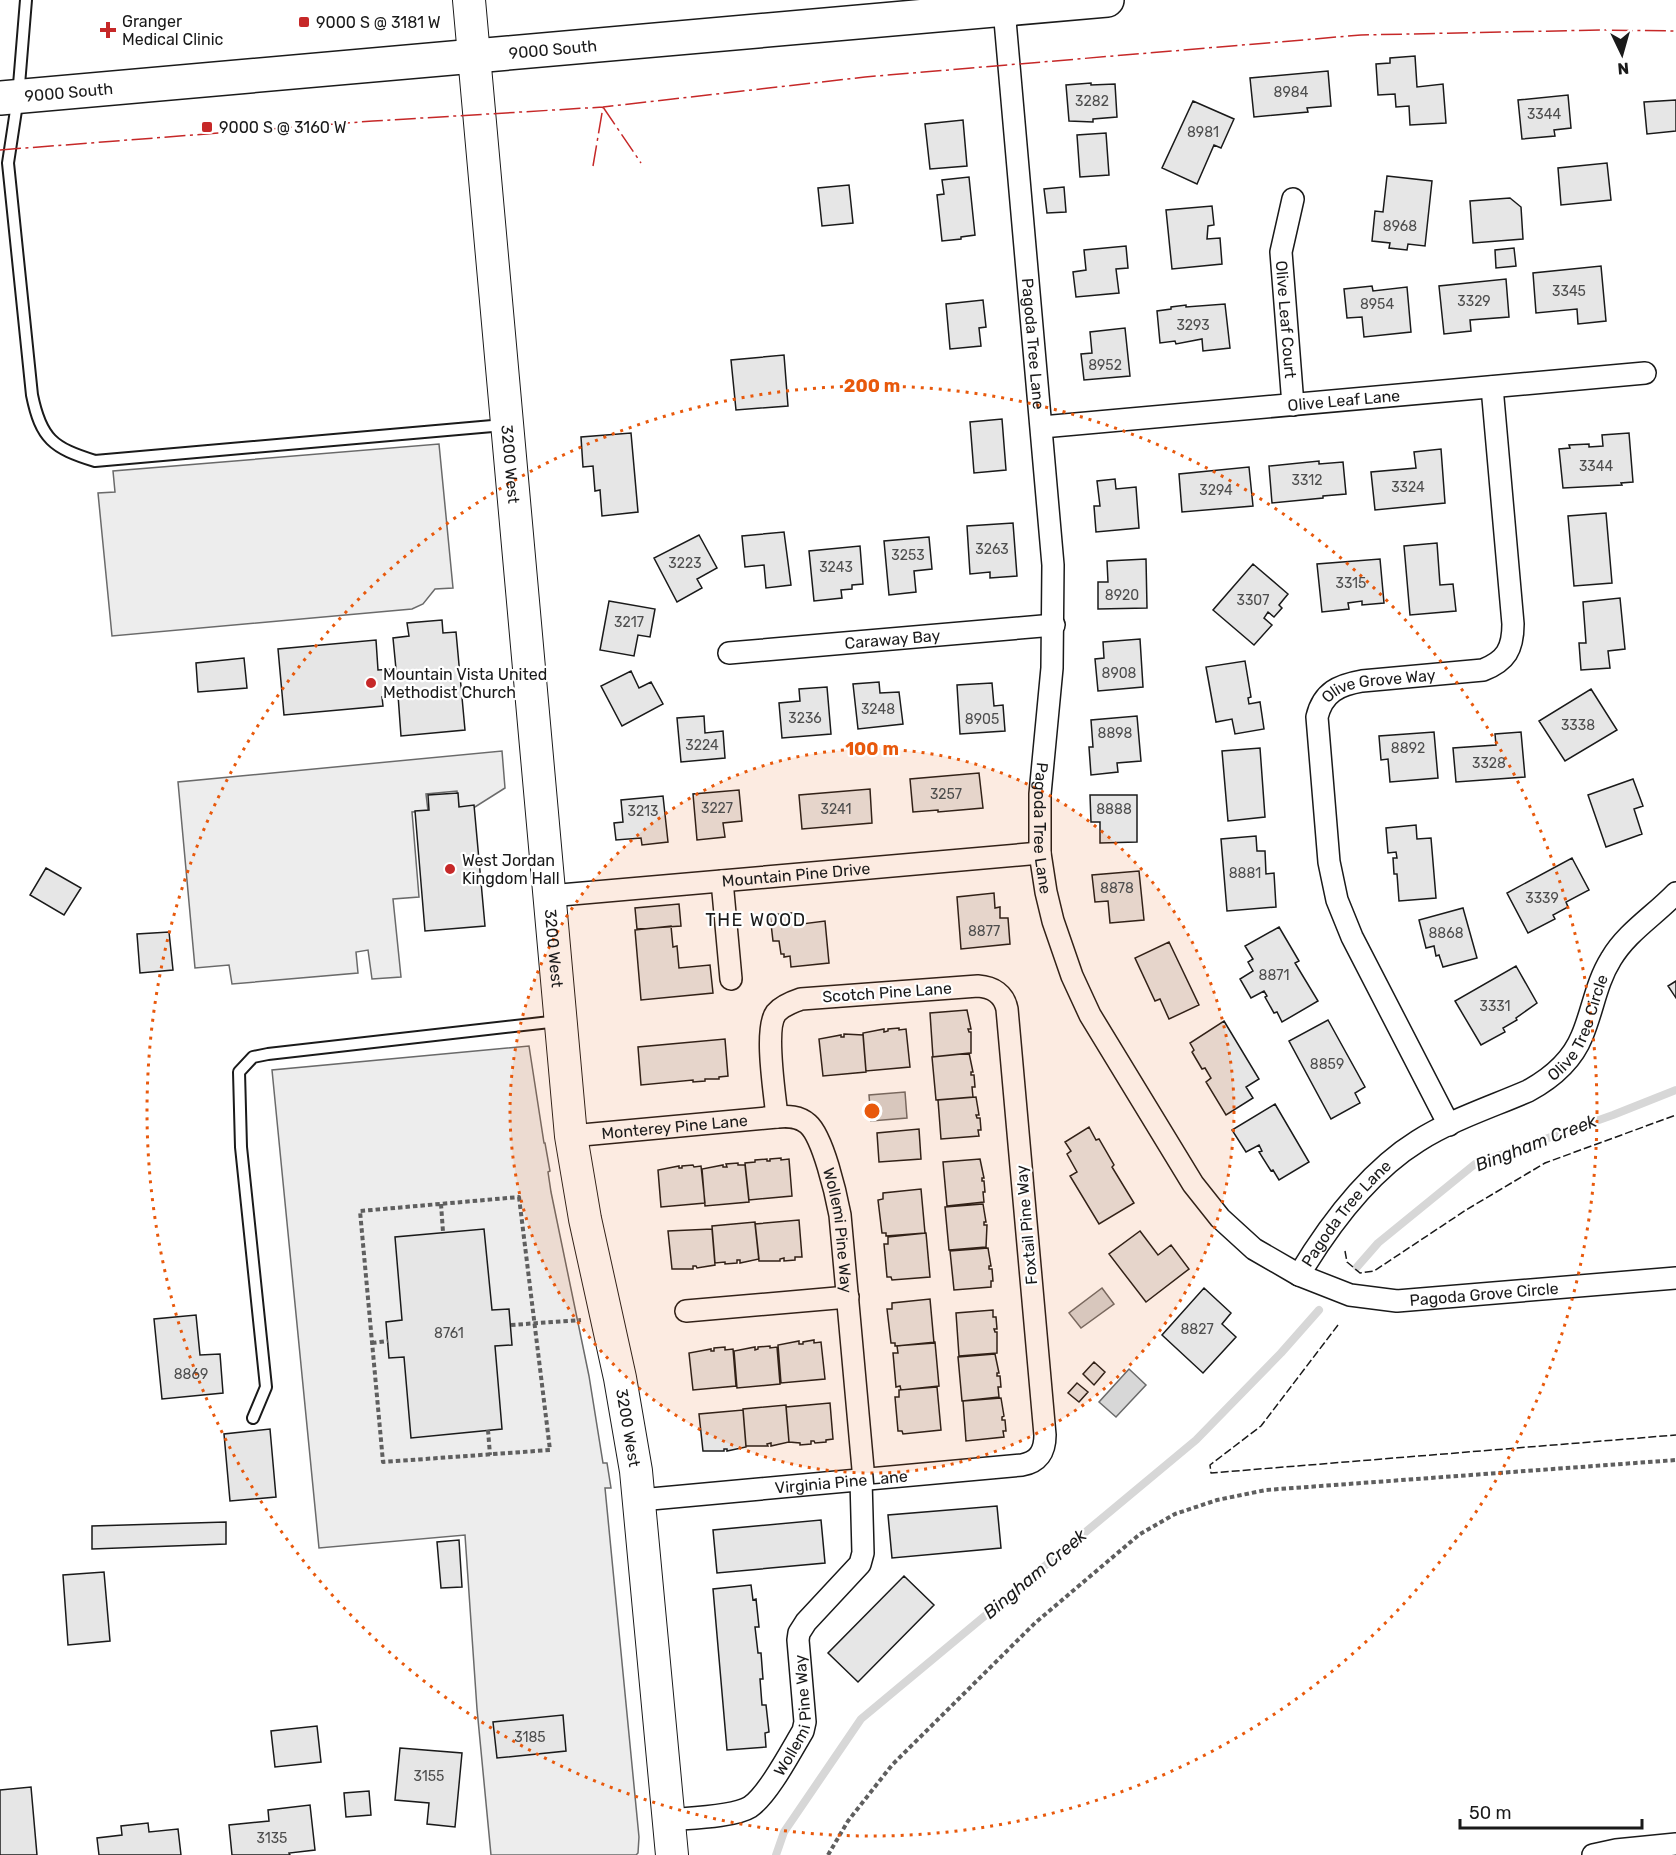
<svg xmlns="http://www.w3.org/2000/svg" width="1676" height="1855" viewBox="0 0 1676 1855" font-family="Rubik,sans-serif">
	<rect width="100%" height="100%" fill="#fff"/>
	<path fill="#ededed" stroke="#6a6a6a" stroke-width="1.5" d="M439 444 453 588 435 589 423 604 412 609 112 636 98 493 115 492 113 471Z
		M502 751 505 788 475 807 459 808 457 791 426 794 428 811 412 812 419 897 393 899 401 977 372 979 368 950 356 952 358 973 232 984 229 965 195 968 178 782Z
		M529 1046 544 1143H545L550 1171 548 1172 551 1192 589 1376 603 1463H607L611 1488H605L639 1837 638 1853 636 1855H491L477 1709 465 1535 319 1548 272 1070Z"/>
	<path fill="#d7d7d7" stroke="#6a6a6a" stroke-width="1.5" d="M905 1092 907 1118 871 1121 869 1095Z
		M1102 1288 1114 1304 1081 1328 1069 1313Z
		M1129 1369 1146 1385 1116 1417 1099 1402Z"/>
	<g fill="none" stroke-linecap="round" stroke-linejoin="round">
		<path stroke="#d7d7d7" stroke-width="8" d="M1357 1267 1378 1243 1475 1164 1613 1115 1676 1090
			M776 1855 784 1832 861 1719 1196 1440 1281 1353 1319 1310"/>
	</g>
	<path fill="#e6e6e6" stroke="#1a1a1a" stroke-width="1.5" d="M1415 56 1417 87 1443 84 1446 123 1410 125 1409 106 1396 107 1395 94 1378 95 1376 64 1390 63V58Z
		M1328 71 1331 106 1307 108 1308 112 1254 117 1250 78Z
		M1091 83V85L1115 84 1117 117 1093 119V122L1069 121 1066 85Z
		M1568 95 1571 128 1554 130 1555 136 1522 139 1518 100Z
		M1676 100V131L1647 134 1644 102Z
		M1193 101 1234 119 1221 148 1214 145 1197 184 1162 168Z
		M963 120 967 166 930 169 925 124Z
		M1106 133 1109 175 1080 177 1077 135Z
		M1607 163 1611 200 1561 205 1558 168Z
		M1387 176 1432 181 1425 246 1408 244 1407 250 1389 248 1390 243 1372 241 1375 211 1383 212Z
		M969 177 975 235 961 237V239L942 241 937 195 944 194 942 180Z
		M849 185 853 223 822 226 818 188Z
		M1064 187 1066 212 1047 213 1044 189Z
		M1510 198 1521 207 1523 239 1473 243 1470 201Z
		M1212 206 1214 225 1208 226 1207 239 1220 238 1222 264 1172 269 1166 210Z
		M1126 246 1128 268 1116 269 1119 293 1076 297 1073 272 1086 270 1084 250Z
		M1514 248 1516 266 1496 268 1495 250Z
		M1601 266 1606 321 1578 324 1577 309 1536 313 1533 273Z
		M1506 279 1509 317 1470 320 1471 331 1444 334 1439 286Z
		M1372 286 1373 291 1407 287 1411 332 1364 337 1362 317 1347 318 1344 289Z
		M983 300 986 327 979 328 981 346 950 349 946 304Z
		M1225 304 1230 348 1203 351 1202 339 1176 344 1175 341 1160 343 1157 311 1171 309V307L1186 305V307Z
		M1125 328 1130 376 1084 380 1081 354 1092 353 1090 332Z
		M784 355 788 406 736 410 731 360Z
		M1002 419 1006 470 974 473 970 422Z
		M631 433 638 512 602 516 600 490 595 491 593 466 583 467 581 437Z
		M1629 433 1633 482 1621 483 1622 485 1563 488 1559 449 1570 448 1569 445 1589 444V447L1603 446 1602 435Z
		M1441 449 1445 503 1375 510 1371 472 1416 468 1414 452Z
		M1319 461V464L1343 462 1346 494 1323 496V498L1272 503 1269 466Z
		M1249 467 1253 506 1182 512 1179 474Z
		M1115 479 1116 489 1136 487 1139 528 1096 532 1094 506H1100L1097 481Z
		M1606 513 1612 583 1574 586 1568 516Z
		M1013 523 1017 576 990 578V572L970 574 967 526Z
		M784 532 791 585 766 588 764 565 745 567 742 536Z
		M699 535 717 568 697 579 702 588 677 602 654 558Z
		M929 537 932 569 914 571 916 592 889 595 884 541Z
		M1437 543 1440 585 1453 584 1456 611 1410 615 1404 546Z
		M860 546 863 584 852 585V589L841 590 842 598 814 601 809 551Z
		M1146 559 1147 608 1098 609V582H1108L1107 561Z
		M1380 559 1384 603 1362 605V601L1348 603 1349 609 1322 612 1317 564Z
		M1253 564 1288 594 1279 605 1282 608 1274 617 1268 612 1264 618 1272 625 1254 645 1213 610Z
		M1620 598 1625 649 1608 651 1610 668 1581 670 1579 643H1586L1583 602Z
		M609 601 655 609 650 637 638 635 634 656 600 650Z
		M442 620 443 633 456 632 465 730 401 736 398 695 382 697 383 706 284 715 278 649 376 640 378 670 396 669 393 638 409 636 407 623Z
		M1140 639 1143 687 1098 691 1095 659 1104 658 1103 642Z
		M244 658 247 688 198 692 196 663Z
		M1245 661 1251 697 1248 698 1249 704 1260 702 1264 729 1235 734 1232 719 1216 722 1206 667Z
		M631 671 639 688 651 682 663 704 622 726 601 686Z
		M879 682 880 693 899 692 903 724 858 729 853 684Z
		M992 683 994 706 1003 705 1005 731 960 734 957 685Z
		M827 687 831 734 782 738 779 703 800 701 799 689Z
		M1591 689 1617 730 1565 761 1539 721Z
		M704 716 705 733 723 731 725 758 681 762 677 718Z
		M1137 716 1141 761 1117 763 1118 772 1091 775 1089 747H1093L1091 720Z
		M1434 732 1438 778 1390 782 1388 759 1381 760 1379 736Z
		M1521 732 1525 777 1456 782 1453 748 1496 745 1495 734Z
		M1260 748 1265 817 1228 821 1222 751Z
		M979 773 983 808 938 812V810L913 812 910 779Z
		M1633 779 1643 806 1634 809 1642 834 1606 847 1588 795Z
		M870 789 872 823 802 829 799 795Z
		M739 790 742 821 723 823 725 837 697 840 693 794Z
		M458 793 459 807 474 805 485 926 425 931 415 811 429 810 428 795Z
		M1090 795H1137V842L1100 843V822H1091Z
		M663 796 668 842 642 845 641 838 616 840 614 823 623 822 621 800Z
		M1416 825 1417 839 1431 838 1436 898 1399 901 1397 874H1394L1393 858H1397L1396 852 1388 853 1386 828Z
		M1256 836 1257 851H1265L1266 874 1274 873 1276 907 1227 911 1221 839Z
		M1572 858 1589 890 1566 902 1568 907 1553 915 1555 919 1528 933 1507 893Z
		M46 868 81 888 64 915 30 895Z
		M1139 871 1144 920 1110 923 1108 901 1095 902 1092 875Z
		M994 893 995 908 1000 907V918H1008L1010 944 961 949 957 897Z
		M679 904 681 926 637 929 635 908Z
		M1463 908 1477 958 1443 967 1439 955 1436 956 1434 946 1426 948 1419 920Z
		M801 912 802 924 825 921 829 963 791 967 790 956 784 957V954H781L779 941H773L770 915Z
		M671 926 673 947 677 946 679 968 710 965 713 993 641 1000 635 930Z
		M1279 927 1299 961 1295 963 1318 1001 1282 1022 1277 1012 1274 1013 1265 997 1267 996 1264 991 1251 998 1240 979 1253 971 1248 962 1253 959 1245 946Z
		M169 932 173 970 140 973 137 934Z
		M1169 942 1199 1005 1169 1019 1160 999 1155 1001 1135 958Z
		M1516 966 1537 1003 1516 1018 1517 1020 1503 1028 1505 1032 1481 1045 1455 1001Z
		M1676 981V998L1668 986Z
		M967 1010 971 1029H968L969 1032H971V1053L933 1057 930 1013Z
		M1328 1020 1365 1087 1355 1093 1360 1103 1331 1119 1289 1041Z
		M1224 1021 1259 1079 1246 1087 1253 1098 1226 1115 1206 1082 1211 1078 1205 1068 1202 1069 1192 1052 1194 1050 1190 1043Z
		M899 1028V1030L906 1029 910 1067 866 1071 863 1033 884 1029V1032L888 1031V1029Z
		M844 1034 863 1035 866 1072 823 1076 819 1039 841 1035V1037H844Z
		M725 1039 728 1076 719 1077V1079H705V1081L693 1082V1080L641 1085 638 1047Z
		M969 1053 973 1072H971V1075H974L975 1087H972L973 1097 936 1100 932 1057Z
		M976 1097 979 1115H976L977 1118H980L981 1130H978L979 1136 941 1139 938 1100Z
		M1275 1104 1309 1162 1279 1180 1273 1170 1271 1171 1259 1152 1262 1151 1259 1145 1246 1152 1232 1130Z
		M1089 1127 1096 1140 1099 1139 1114 1165 1112 1167 1134 1203 1099 1224 1070 1176 1077 1172 1067 1154 1071 1151 1065 1142Z
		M919 1129 921 1159 879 1162 877 1133Z
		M781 1158V1160L789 1159 792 1196 749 1200 745 1163 755 1162V1160L767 1159V1161H770V1159Z
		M980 1159 984 1178H982V1181H984L985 1192H983L984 1202 947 1206 943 1162Z
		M738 1163V1165H745L749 1202 705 1206 702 1169 723 1165V1167H727L726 1164Z
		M693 1165 694 1167 701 1166 705 1203 661 1207 658 1170 679 1166V1168H682V1166Z
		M921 1189 925 1233 886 1236V1233H882L878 1200 883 1199V1193Z
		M983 1204 986 1222H984V1225H987L986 1247 949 1250 945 1207Z
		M799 1220 802 1257H795V1260L784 1261V1258L780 1259V1261H759L755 1224Z
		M755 1222 759 1259 740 1263V1260H737V1263L725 1264V1262L715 1263 712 1226Z
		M484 1229 492 1310 509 1309 512 1345 495 1346 502 1429 411 1438 404 1357 389 1358 386 1322 402 1320 395 1237Z
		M712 1229 715 1265 697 1268 696 1266H693V1269H672L668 1231Z
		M1140 1231 1158 1255 1171 1245 1189 1269 1146 1302 1109 1254Z
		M926 1233 930 1277 892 1280 891 1277H887L884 1244H888V1237Z
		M988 1248 991 1266H989V1269H992L993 1281H991V1287L954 1290 950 1251Z
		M1204 1288 1231 1313 1222 1324 1236 1337 1203 1373 1162 1335Z
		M930 1299 934 1343 895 1346V1343H891L887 1309H892V1303Z
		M993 1310V1317H996L997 1329H994L995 1332H997V1353L959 1356 956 1313Z
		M196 1315 200 1355 220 1354 223 1393 162 1399 154 1319Z
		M814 1340V1343L821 1342 825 1379 781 1383 778 1345 799 1341V1344H803V1342Z
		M935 1342 939 1386 901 1390 900 1386 896 1387 893 1353H898L897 1346Z
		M770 1346V1348L777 1347 780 1384 737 1388 734 1351 755 1347V1350L758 1349V1347Z
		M725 1347V1350L733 1349 736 1386 693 1390 689 1353 711 1349V1351H714V1348Z
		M995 1354 999 1373H997V1376H1000L1001 1387H998L999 1397 962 1401 958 1357Z
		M1094 1362 1105 1372 1094 1385 1083 1374Z
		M1077 1383 1088 1392 1079 1402 1068 1393Z
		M937 1387 941 1430 903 1434 902 1431H898L895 1397H899V1390Z
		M1001 1398 1004 1416 1002 1417V1420H1005L1006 1431H1003L1004 1437 966 1441 963 1401Z
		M830 1403 833 1439 826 1440V1442L815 1443 814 1441H811V1444L800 1445V1443L789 1442 786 1407Z
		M786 1405 789 1442 771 1446V1443L767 1444 768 1446H746L743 1409Z
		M743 1410 746 1447 727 1451V1449H724V1451H703L699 1414Z
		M270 1429 276 1497 230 1501 224 1434Z
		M997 1506 1001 1548 892 1558 888 1515Z
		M821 1520 825 1563 717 1573 713 1530Z
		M226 1522V1544L92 1549V1526Z
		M459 1540 462 1587 441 1588 437 1542Z
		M104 1572 110 1641 68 1645 63 1575Z
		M904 1576 934 1605 858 1682 828 1653Z
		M751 1585 753 1600 756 1599 759 1627H755L758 1653H761L763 1679H760L762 1705H766L769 1732 765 1733 766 1747 727 1750 713 1589Z
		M563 1715 566 1751 497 1758 493 1722Z
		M317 1726 321 1762 275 1767 271 1731Z
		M400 1748 462 1753 455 1827 427 1824 429 1803 395 1800Z
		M31 1787 37 1855H0V1790Z
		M369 1791 371 1815 346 1817 344 1793Z
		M310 1805 315 1850 289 1853 290 1855H232L229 1825 269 1821 268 1810Z
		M148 1823 149 1832 178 1829 181 1855H99L97 1838 122 1835 121 1826Z"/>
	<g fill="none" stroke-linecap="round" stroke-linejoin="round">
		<defs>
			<path id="lane" d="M26 0 18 97 8 163 32 395C41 439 53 448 95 461L504 425
				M253 1418 266 1387 241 1147 239 1072 253 1057 268 1054 559 1021"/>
			<g id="street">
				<path id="s1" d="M1004 9 1053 565 1052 668 1040 794V853L1046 892 1053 921 1072 976 1090 1015 1193 1184 1220 1218 1254 1249 1299 1275 1350 1295 1397 1301 1676 1278"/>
				<path id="s2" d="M1293 199 1281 252 1293 405"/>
				<path id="s3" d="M1042 427 1645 373"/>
				<path id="s4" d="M729 653 1054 625"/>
				<path d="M722 881 731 979"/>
				<path id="s5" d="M549 896 1040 853"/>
				<path id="s6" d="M1449 1125 1352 937 1337 900 1329 862 1317 717C1323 692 1339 685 1362 681L1483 670C1506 661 1513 649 1513 624L1492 387"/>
				<path id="s7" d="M571 1136 777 1117C788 1116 799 1116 808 1124 823 1137 836 1194 840 1215L864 1480"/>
				<path id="s8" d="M1299 1275C1329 1225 1368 1172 1418 1141 1451 1120 1491 1107 1528 1091 1550 1079 1572 1061 1582 1036 1593 1010 1596 983 1611 959 1627 932 1654 916 1676 893"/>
				<path d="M686 1311 848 1297"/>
				<path id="s9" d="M640 1500 1022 1465C1038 1462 1045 1452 1045 1435L1007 1009C1004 994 993 987 978 986L801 999C792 1002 782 1006 776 1013 764 1029 775 1095 777 1117"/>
				<path id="s10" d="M669 1820C689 1818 734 1817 750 1807 768 1795 791 1751 803 1731L805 1722 798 1640 799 1633 806 1622 860 1564 863 1553 861 1480"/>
				<path d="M1593 1855 1616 1850 1676 1844"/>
			</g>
			<g id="secondary">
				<path id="s11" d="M469 0 571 1136 585 1219 620 1378 636 1471 672 1855"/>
			</g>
			<g id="primary">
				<path id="s12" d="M0 98 1107 0"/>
			</g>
		</defs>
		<use href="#lane" stroke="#1a1a1a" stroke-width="14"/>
		<use href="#street" stroke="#1a1a1a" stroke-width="24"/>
		<use href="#secondary" stroke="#1a1a1a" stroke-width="34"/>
		<use href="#primary" stroke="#1a1a1a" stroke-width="36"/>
		<path stroke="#5f5f5f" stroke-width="4" stroke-dasharray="4.5 3" stroke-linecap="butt" d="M519 1197 550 1450 383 1462 360 1211Z
			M441 1204 443 1232
			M511 1325 581 1320
			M372 1343 388 1341
			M488 1430 490 1455
			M828 1855 848 1821 892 1765 1035 1623 1140 1534 1175 1514 1217 1500 1266 1490 1676 1460"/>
		<use href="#lane" stroke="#fff" stroke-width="10"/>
		<use href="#street" stroke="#fff" stroke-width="21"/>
		<use href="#secondary" stroke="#fff" stroke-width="32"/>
		<use href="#primary" stroke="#fff" stroke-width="33"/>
		<path stroke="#1a1a1a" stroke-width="1.5" stroke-dasharray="8 3" stroke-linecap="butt" d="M1345 1251 1347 1262 1360 1273 1374 1271 1466 1210 1545 1163 1676 1115
			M1338 1325 1261 1426 1210 1465 1211 1473 1676 1435"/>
		<path stroke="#c62828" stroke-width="1.5" stroke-dasharray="21 4.5 3 4.5" stroke-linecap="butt" d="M603 107 641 163
			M0 150 373 121 603 107 865 77 1361 35 1601 30 1676 31
			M593 166 603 107"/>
	</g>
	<circle cx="872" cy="1111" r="362" fill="#e8590c" fill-opacity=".12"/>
	<g fill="none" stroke="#e8590c" stroke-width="3" stroke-dasharray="3 6">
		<circle cx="872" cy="1111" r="362"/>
		<circle cx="872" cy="1111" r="725"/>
	</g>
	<g fill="#c62828" stroke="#fff" stroke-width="2">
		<rect x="298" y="16" width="12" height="12" rx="3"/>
		<path d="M105 21h6v6h6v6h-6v6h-6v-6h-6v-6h6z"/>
		<rect x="201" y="121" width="12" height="12" rx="3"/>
		<circle cx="371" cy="683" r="6"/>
		<circle cx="450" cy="869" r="6"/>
	</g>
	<g text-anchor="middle" stroke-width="4.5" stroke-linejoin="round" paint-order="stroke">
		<g font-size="14" fill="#4d4d4d">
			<text x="1291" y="97">8984</text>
			<text x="1092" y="106">3282</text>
			<text x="1544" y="119">3344</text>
			<text x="1203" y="137">8981</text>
			<text x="1400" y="231">8968</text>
			<text x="1569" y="296">3345</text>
			<text x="1474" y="306">3329</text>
			<text x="1377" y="309">8954</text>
			<text x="1193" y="330">3293</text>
			<text x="1105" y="370">8952</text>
			<text x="1596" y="471">3344</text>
			<text x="1307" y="485">3312</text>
			<text x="1408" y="492">3324</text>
			<text x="1216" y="495">3294</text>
			<text x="992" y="554">3263</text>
			<text x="908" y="560">3253</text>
			<text x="685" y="568">3223</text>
			<text x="836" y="572">3243</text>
			<text x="1351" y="588">3315</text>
			<text x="1122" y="600">8920</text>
			<text x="1253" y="605">3307</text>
			<text x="629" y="627">3217</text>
			<text x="1119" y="678">8908</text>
			<text x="878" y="714">3248</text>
			<text x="805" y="723">3236</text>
			<text x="982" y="724">8905</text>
			<text x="1578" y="730">3338</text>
			<text x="1115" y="738">8898</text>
			<text x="702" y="750">3224</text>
			<text x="1408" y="753">8892</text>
			<text x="1489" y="768">3328</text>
			<text x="946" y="799">3257</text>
			<text x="717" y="813">3227</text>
			<text x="836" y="814">3241</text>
			<text x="1114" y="814">8888</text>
			<text x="643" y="816">3213</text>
			<text x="1245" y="878">8881</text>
			<text x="1117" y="893">8878</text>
			<text x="1542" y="903">3339</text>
			<text x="984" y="936">8877</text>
			<text x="1446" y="938">8868</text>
			<text x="1274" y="980">8871</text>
			<text x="1495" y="1011">3331</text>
			<text x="1327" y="1069">8859</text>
			<text x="1197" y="1334">8827</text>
			<text x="449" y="1338">8761</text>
			<text x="191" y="1379">8869</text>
			<text x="530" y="1742">3185</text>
			<text x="429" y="1781">3155</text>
			<text x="272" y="1843">3135</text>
		</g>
		<g font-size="16" fill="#1a1a1a" stroke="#fff" text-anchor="start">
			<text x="122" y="27">Granger<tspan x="122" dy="18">Medical Clinic</tspan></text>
			<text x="316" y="28">9000 S @ 3181 W</text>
			<text x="219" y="133">9000 S @ 3160 W</text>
			<text x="383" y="680">Mountain Vista United<tspan x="383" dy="18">Methodist Church</tspan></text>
			<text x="462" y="866">West Jordan<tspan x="462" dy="18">Kingdom Hall</tspan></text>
		</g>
		<g font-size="16" fill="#1a1a1a" stroke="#fff">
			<text dy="6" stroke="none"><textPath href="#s12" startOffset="555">9000 South</textPath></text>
			<text dy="6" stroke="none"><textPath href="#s12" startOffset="69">9000 South</textPath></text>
			<text dy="6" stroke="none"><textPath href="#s2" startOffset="122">Olive Leaf Court</textPath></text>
			<text dy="6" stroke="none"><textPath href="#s1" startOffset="336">Pagoda Tree Lane</textPath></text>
			<text dy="6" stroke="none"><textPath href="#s3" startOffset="303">Olive Leaf Lane</textPath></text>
			<text dy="6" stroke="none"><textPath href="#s11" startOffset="466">3200 West</textPath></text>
			<text dy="6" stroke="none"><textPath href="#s4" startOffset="164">Caraway Bay</textPath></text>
			<text dy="6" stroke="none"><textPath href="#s6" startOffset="513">Olive Grove Way</textPath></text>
			<text dy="6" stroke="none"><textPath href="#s1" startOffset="822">Pagoda Tree Lane</textPath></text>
			<text dy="6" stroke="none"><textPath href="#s5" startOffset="248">Mountain Pine Drive</textPath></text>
			<text dy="6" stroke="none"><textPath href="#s11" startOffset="952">3200 West</textPath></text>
			<text transform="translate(887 992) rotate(-4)" y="6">Scotch Pine Lane</text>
			<text dy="6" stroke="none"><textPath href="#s8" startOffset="386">Olive Tree Circle</textPath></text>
			<text dy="6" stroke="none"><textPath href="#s7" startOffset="104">Monterey Pine Lane</textPath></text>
			<text dy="6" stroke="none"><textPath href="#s8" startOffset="78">Pagoda Tree Lane</textPath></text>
			<text transform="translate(1026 1225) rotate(-95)" y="6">Foxtail Pine Way</text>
			<text dy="6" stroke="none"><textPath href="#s7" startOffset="352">Wollemi Pine Way</textPath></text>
			<text dy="6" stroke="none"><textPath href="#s1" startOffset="1546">Pagoda Grove Circle</textPath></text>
			<text dy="6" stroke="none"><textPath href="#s11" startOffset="1438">3200 West</textPath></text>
			<text dy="6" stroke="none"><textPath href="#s9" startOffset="202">Virginia Pine Lane</textPath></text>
			<text dy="6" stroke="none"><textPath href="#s10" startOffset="189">Wollemi Pine Way</textPath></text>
		</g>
		<g font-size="18" letter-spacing="1.5" fill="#1a1a1a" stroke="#fff">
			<text x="756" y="926">THE WOOD</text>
		</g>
		<g font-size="18" font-style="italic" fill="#1a1a1a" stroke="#fff">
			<text transform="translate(1536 1143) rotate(-21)" y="6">Bingham Creek</text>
			<text transform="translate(1035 1574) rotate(-40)" y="6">Bingham Creek</text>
		</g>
	</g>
	<circle cx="872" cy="1111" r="9" fill="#e8590c" stroke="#fff" stroke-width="3"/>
	<g font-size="18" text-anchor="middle" font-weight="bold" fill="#e8590c" stroke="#fff" stroke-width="4.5" stroke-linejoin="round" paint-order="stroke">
		<text x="872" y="392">200 m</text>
		<text x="872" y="755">100 m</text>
	</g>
	<g transform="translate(1622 54) rotate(175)" stroke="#ffffff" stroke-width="4.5" paint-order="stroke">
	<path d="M0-4.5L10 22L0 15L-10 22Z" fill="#1a1a1a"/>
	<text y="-9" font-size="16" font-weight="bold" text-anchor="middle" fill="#1a1a1a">N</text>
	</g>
	<path d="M1460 1819v9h182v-9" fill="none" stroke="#1a1a1a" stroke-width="3"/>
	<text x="1469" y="1819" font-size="18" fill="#1a1a1a" stroke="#ffffff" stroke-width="4.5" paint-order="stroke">50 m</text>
</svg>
